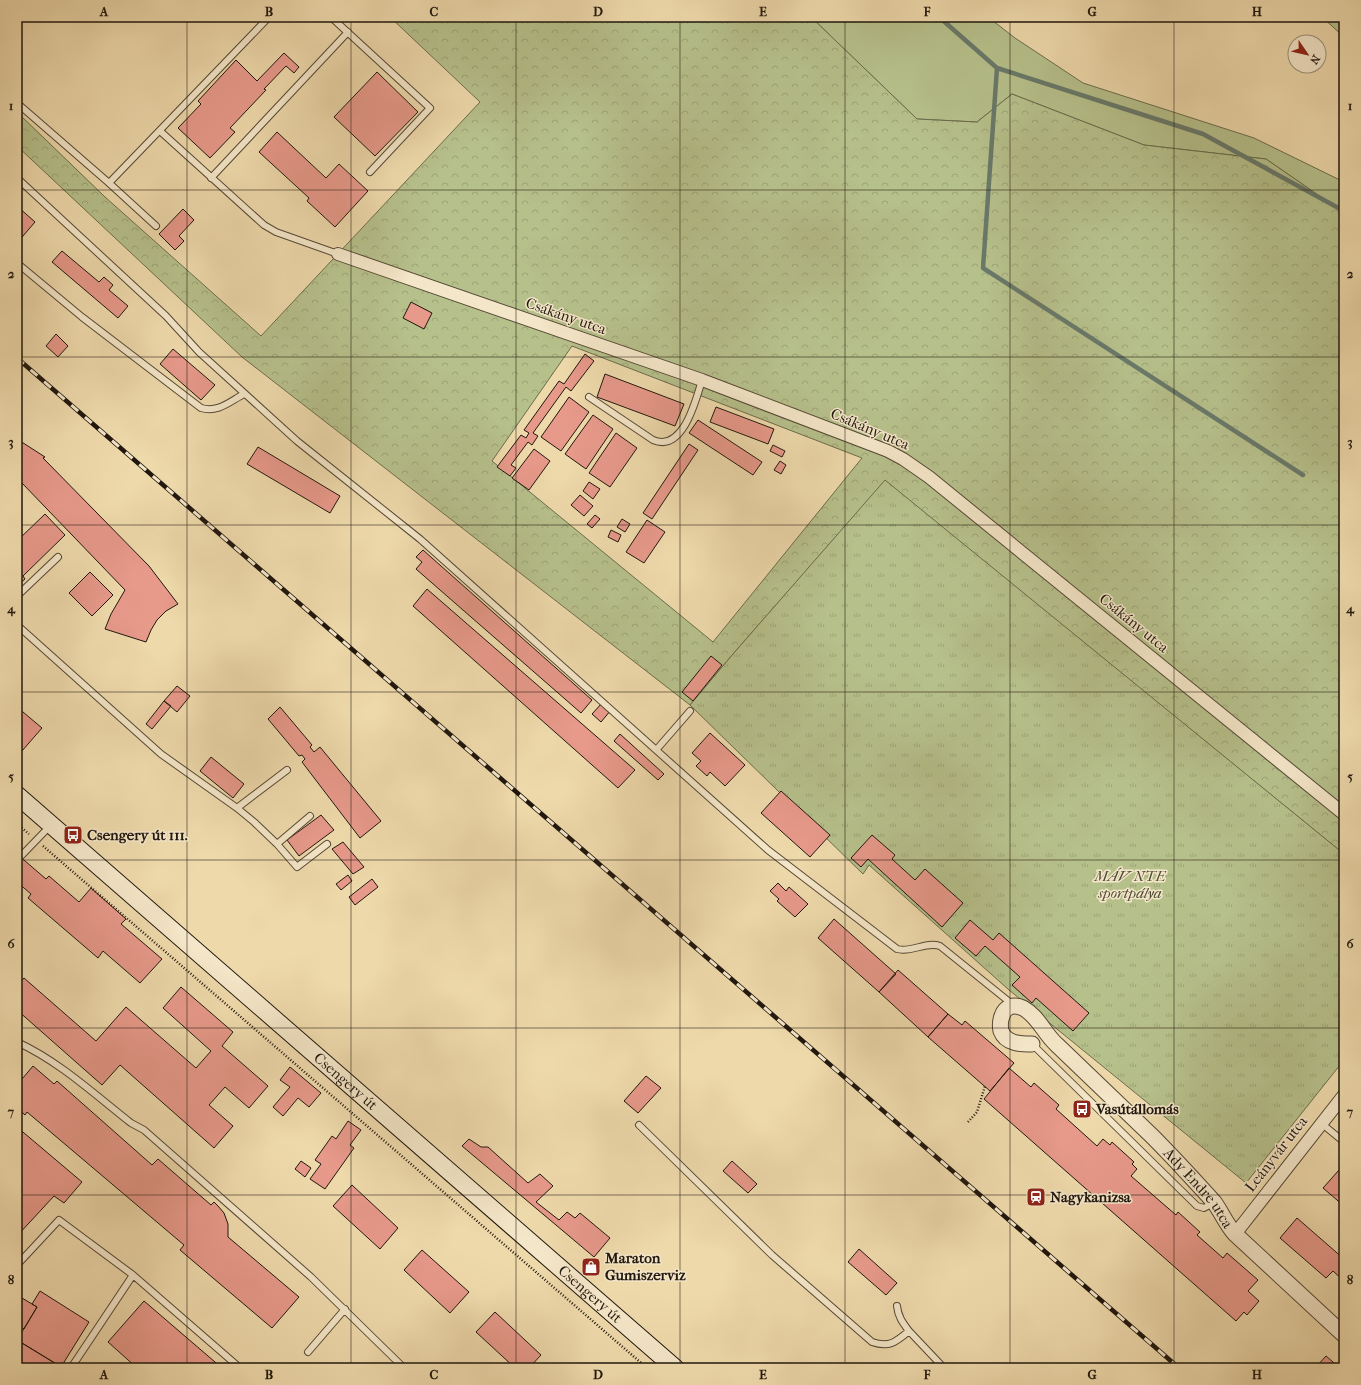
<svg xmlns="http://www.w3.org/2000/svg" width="1361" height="1385" viewBox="0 0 1361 1385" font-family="'IM FELL French Canon',serif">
	<defs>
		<pattern id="forest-crowns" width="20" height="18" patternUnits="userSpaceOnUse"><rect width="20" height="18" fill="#b6c08b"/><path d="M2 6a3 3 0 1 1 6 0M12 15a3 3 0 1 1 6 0" fill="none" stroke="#9ca477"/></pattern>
		<pattern id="park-tufts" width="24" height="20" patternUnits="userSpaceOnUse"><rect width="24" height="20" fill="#b6c08b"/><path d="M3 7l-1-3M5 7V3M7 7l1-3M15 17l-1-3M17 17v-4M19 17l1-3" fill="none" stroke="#9ca477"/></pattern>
	</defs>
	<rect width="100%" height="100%" fill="#eed9ab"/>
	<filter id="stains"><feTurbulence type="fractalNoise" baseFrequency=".005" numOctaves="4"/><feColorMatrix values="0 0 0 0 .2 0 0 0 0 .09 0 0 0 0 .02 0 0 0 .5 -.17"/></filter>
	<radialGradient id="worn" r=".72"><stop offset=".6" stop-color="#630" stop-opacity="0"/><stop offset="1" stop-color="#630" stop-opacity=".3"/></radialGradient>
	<path fill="#b6c08b" stroke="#6b6c4c" d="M811 17H988L1015 38 1083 83 1254 138 1344 182V213L1266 159 1144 145 1012 94 977 122 917 119Z"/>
	<path fill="url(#forest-crowns)" stroke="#6b6c4c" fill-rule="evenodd" d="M390 17H811L917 119 977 122 1012 94 1144 145 1266 159 1344 213V854L885 481 733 654 690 705 242 357 17 146V112L105 197 261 336 480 102ZM572 346 862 458 713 642 492 461Z
		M1322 17H1344V37Z"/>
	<path fill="url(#park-tufts)" stroke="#6b6c4c" d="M885 480 1344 854V1060L1246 1183 1009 990 869 865 863 874 690 705 733 654Z"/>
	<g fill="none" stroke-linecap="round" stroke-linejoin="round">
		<path stroke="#69796a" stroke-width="4.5" d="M939 17 997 68 1203 134 1344 211
			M997 68 983 268 1303 475"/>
	</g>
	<path fill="#e7998a" stroke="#20170e" d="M284 53 299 67 294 73 286 66 264 89 266 90 230 128 235 132 210 158 178 128 201 104 198 101 236 60 257 81Z
		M377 72 418 112 375 156 334 117Z
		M277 132 326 178 339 164 368 191 335 227 307 201 309 198 259 152Z
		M17 206 35 222 17 243Z
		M183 209 194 220 179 236 184 241 175 250 159 234Z
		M62 251 99 282 104 277 113 285 109 290 128 306 118 318 52 262Z
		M411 302 432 313 424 329 403 318Z
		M56 334 68 346 58 357 46 346Z
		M173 349 215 385 201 400 160 364Z
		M585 354 594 361 571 391 566 387 533 433 538 436 532 445 528 442 511 465 516 468 510 476 497 467 521 435 526 438 529 433 524 430 559 381 564 384Z
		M605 374 684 404 675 426 597 397Z
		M569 397 589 412 561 451 541 437Z
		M716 407 774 429 768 444 710 422Z
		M593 415 613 429 586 469 565 454Z
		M698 420 762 462 753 475 689 433Z
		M616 433 637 448 610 487 589 473Z
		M17 439 45 457 43 458 149 566 178 604 166 611 157 620 151 630 146 642 105 629 111 614 125 590 21 482 17 486Z
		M689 444 698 450 652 519 643 513Z
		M773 445 785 451 782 457 770 451Z
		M258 447 340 496 330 513 247 464Z
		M534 449 550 461 529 490 512 478Z
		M780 461 786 465 781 474 774 470Z
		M589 482 600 489 593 499 583 491Z
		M580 495 593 506 584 516 571 505Z
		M45 514 65 535 23 576 25 579 17 586V541Z
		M595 515 600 519 592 528 587 524Z
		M622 519 630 524 625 532 617 527Z
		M647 520 665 532 644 563 626 552Z
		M611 530 621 535 618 542 608 537Z
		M423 550 592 700 581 713 416 569 422 562 416 557Z
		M90 572 113 595 92 616 69 593Z
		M427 589 635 770 618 788 413 606Z
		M711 656 722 665 693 701 682 692Z
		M177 686 190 696 177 712 164 701Z
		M164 701 171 706 152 729 146 724Z
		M602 703 611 710 601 722 592 714Z
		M17 707 42 728 22 751 17 746Z
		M280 707 312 745 310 747 314 752 320 747 381 821 360 838 302 762 305 759 302 755 299 756 268 719Z
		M710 733 745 765 725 786 710 772 707 776 696 766 701 761 692 753Z
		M620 734 664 774 658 780 614 741Z
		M211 757 244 784 233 798 200 771Z
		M781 791 830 835 810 857 761 813Z
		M321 815 334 830 299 856 287 840Z
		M872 835 895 855 892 859 915 880 925 869 963 903 942 927 868 859 861 867 851 858Z
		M343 842 364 867 353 874 332 849Z
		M17 854 46 879 49 876 79 902 91 888 126 919 121 924 162 959 140 983 103 951 98 958 28 898 31 894 17 882Z
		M348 875 352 881 341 890 336 884Z
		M372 879 378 887 355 905 349 897Z
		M778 883 786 891 789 887 808 904 795 917 777 901 779 899 770 891Z
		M834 919 896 974 879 992 818 938Z
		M970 920 993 940 999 933 1089 1013 1073 1031 1036 998 1032 1003 1012 985 1020 977 985 946 976 956 955 938Z
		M898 970 948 1014 928 1037 879 992Z
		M24 978 96 1041 126 1007 196 1068 211 1051 163 1008 181 987 233 1032 222 1046 268 1086 249 1108 225 1087 209 1105 233 1126 214 1148 120 1065 102 1085 17 1010V986Z
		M948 1014 962 1025 965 1021 1014 1063 990 1091 928 1037Z
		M33 1066 54 1084 57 1081 152 1165 158 1159 211 1205 214 1202 218 1206 224 1213 228 1224V1237L299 1297 272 1328 180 1250 184 1245 27 1112 25 1115 17 1108V1085Z
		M290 1067 321 1093 309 1107 298 1098 283 1116 273 1107 290 1087 280 1080Z
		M1009 1068 1031 1087 1034 1083 1059 1105 1056 1109 1097 1146 1103 1139 1110 1145 1112 1142 1134 1162 1132 1164 1137 1169 1131 1176 1176 1215 1178 1212 1200 1232 1197 1235 1223 1258 1227 1253 1258 1280 1248 1291 1259 1301 1247 1315 1244 1312 1236 1321 984 1099Z
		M646 1076 661 1088 638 1113 624 1101Z
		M348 1121 361 1130 350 1145 354 1148 325 1189 310 1179 321 1164 315 1160 332 1136 336 1139Z
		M17 1127 82 1182 64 1203 54 1196 17 1236Z
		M469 1139 481 1147H488L528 1183 540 1174 553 1186 536 1202 559 1220 567 1212 575 1218 580 1213 610 1238 594 1257 462 1146Z
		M301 1161 311 1168 305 1177 295 1169Z
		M732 1161 757 1184 748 1193 723 1171Z
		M1339 1170 1344 1174V1206L1323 1188Z
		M352 1185 398 1228 380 1249 333 1206Z
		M1297 1218 1344 1259V1281L1333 1271 1326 1278 1280 1238Z
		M859 1249 897 1283 886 1295 848 1262Z
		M422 1250 469 1292 450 1313 404 1270Z
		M40 1291 89 1322 61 1367 17 1340 37 1307 32 1304Z
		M17 1295 37 1307 24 1329 17 1325Z
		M144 1301 222 1368H137L108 1342Z
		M495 1312 541 1355 529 1368H515L476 1332Z
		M17 1340 55 1363 52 1368H17Z
		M1326 1356 1340 1368H1315Z"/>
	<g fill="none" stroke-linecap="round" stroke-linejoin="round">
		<defs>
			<path id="service" d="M331 17 430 108 370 172
				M17 103 109 183 156 226
				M160 131 264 225 276 232 338 254
				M17 178 166 316 199 352 297 441 420 539 768 850 897 949C912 953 926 941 940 946L1012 1004
				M211 178 348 32
				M109 183 269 17
				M17 263 82 317 201 408C218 413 229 402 244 394
				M589 397 653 440C683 453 696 400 702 380
				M17 596 58 557
				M17 625 161 754 237 808 254 822 277 844 297 867 327 844
				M657 749 690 711
				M237 808 287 770
				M277 844 310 816
				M22 855 50 826
				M17 1042C60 1062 94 1094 131 1123L144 1130 311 1277 404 1368
				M1032 1044 1197 1206 1204 1208 1213 1203
				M1321 1123 1344 1142
				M639 1125 772 1255 872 1342C889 1348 896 1342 909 1331L944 1368
				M17 1265 59 1220 133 1275 240 1368
				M897 1306C898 1316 902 1322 909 1331
				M308 1352 345 1309
				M71 1368 133 1275"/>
			<path id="minor" d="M338 254 702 380 888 451 903 459 929 477 1344 814
				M1235 1234 1344 1095"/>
			<g id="tertiary">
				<path id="s1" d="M1032 1044C1021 1044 1006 1044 1001 1031 1000 1026 1000 1021 1002 1016 1005 1006 1014 1004 1023 1008 1038 1016 1044 1033 1056 1044 1088 1075 1120 1105 1152 1136 1173 1157 1194 1180 1214 1202 1222 1213 1226 1224 1235 1234L1344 1335"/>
			</g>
			<g id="secondary">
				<path id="s2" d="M17 795 675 1368"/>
			</g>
		</defs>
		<use href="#service" stroke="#544835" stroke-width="8"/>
		<use href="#minor" stroke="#544835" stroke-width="14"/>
		<use href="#tertiary" stroke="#544835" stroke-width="17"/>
		<use href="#secondary" stroke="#20170e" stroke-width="19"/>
		<path stroke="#20170e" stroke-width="2.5" stroke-dasharray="1 2" stroke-linecap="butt" d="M17 824 29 834
			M43 846 647 1368
			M968 1122 977 1112 985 1086"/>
		<use href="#service" stroke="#f4e6c8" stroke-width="6"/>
		<use href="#minor" stroke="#f4e6c8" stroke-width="12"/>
		<use href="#tertiary" stroke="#f4e6c8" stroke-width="15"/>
		<use href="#secondary" stroke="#f4e6c8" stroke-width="17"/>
		<defs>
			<path id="rail" d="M17 358 1179 1368"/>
		</defs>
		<use href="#rail" stroke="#20170e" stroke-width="4.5"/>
		<use href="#rail" stroke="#f4e6c8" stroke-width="3" stroke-dasharray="9" stroke-linecap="butt"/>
	</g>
	<path fill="none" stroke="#20170e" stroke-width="1" stroke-opacity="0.55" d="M187 17V1368M351 17V1368M516 17V1368M680 17V1368M845 17V1368M1010 17V1368M1174 17V1368M17 190H1344M17 357H1344M17 525H1344M17 692H1344M17 860H1344M17 1028H1344M17 1195H1344"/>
	<defs>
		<symbol id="bus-square" viewBox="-11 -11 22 22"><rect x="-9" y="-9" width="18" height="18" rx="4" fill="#8f2418" stroke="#f4e6c8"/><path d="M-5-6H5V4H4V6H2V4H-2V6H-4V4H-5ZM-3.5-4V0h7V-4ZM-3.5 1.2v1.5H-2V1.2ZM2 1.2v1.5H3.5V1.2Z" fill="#fff"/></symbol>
		<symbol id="station-square" viewBox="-11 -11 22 22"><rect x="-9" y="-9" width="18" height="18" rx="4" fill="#8f2418" stroke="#f4e6c8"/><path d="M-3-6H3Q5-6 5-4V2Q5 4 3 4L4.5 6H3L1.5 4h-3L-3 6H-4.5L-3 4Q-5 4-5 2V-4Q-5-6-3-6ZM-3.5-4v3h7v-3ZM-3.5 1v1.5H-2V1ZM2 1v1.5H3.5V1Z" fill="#fff"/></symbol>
		<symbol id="shop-square" viewBox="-11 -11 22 22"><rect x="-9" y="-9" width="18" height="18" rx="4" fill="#8f2418" stroke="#f4e6c8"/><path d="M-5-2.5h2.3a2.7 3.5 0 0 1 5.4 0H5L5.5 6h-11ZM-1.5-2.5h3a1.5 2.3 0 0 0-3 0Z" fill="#fff"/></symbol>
	</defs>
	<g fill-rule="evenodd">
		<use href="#bus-square" x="62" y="824" width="22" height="22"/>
		<use href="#bus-square" x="1071" y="1098" width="22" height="22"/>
		<use href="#station-square" x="1025" y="1186" width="22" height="22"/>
		<use href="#shop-square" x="580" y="1256" width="22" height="22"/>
	</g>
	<g text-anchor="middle" stroke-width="3" stroke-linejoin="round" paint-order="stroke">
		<g font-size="15" fill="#20170e" stroke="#f4e6c8">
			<text transform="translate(566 316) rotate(19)" y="5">Csákány utca</text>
			<text transform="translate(870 429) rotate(23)" y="5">Csákány utca</text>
			<text transform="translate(1134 623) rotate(39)" y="5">Csákány utca</text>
			<text dy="5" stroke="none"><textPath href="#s2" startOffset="436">Csengery út</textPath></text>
			<text transform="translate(1276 1154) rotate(-52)" y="5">Leányvár utca</text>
			<text dy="5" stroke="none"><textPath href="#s1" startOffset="329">Ady Endre utca</textPath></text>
			<text dy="5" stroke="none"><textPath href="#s2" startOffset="760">Csengery út</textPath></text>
		</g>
		<g font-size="15" font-weight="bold" fill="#20170e" stroke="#f4e6c8" text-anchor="start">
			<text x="87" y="840">Csengery út 111.</text>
			<text x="1096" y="1114">Vasútállomás</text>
			<text x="1050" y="1202">Nagykanizsa</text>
			<text x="605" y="1263">Maraton<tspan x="605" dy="17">Gumiszerviz</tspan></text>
		</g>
		<g font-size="15" font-style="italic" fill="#4d4a34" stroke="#f4e6c8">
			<text x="1130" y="881">MÁV NTE<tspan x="1130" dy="17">sportpálya</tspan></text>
		</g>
	</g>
	<rect width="1361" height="1385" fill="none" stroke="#eed9ab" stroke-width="44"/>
	<g transform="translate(1307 54) rotate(124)"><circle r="19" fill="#f4e6c8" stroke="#9f937e"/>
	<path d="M0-3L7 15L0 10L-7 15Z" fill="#8f2418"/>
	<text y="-6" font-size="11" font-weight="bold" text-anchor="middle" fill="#20170e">N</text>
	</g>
	<rect x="22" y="22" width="1317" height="1341" fill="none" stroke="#20170e" stroke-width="1.5"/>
	<g font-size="13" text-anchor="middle" font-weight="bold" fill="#20170e">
		<text x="104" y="16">A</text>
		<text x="269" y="16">B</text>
		<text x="434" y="16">C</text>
		<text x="598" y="16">D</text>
		<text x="763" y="16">E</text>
		<text x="927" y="16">F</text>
		<text x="1092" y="16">G</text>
		<text x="1257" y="16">H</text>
		<text x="11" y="110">1</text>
		<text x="1350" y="110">1</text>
		<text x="11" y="278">2</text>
		<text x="1350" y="278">2</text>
		<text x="11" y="446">3</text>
		<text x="1350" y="446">3</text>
		<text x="11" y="613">4</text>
		<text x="1350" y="613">4</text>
		<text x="11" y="781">5</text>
		<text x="1350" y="781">5</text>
		<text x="11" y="948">6</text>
		<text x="1350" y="948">6</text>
		<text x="11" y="1116">7</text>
		<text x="1350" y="1116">7</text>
		<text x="11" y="1284">8</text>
		<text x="1350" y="1284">8</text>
		<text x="104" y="1379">A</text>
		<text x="269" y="1379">B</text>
		<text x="434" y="1379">C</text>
		<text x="598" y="1379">D</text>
		<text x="763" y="1379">E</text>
		<text x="927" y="1379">F</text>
		<text x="1092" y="1379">G</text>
		<text x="1257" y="1379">H</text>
	</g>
	<rect width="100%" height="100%" filter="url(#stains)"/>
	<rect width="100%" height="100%" fill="url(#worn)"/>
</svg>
